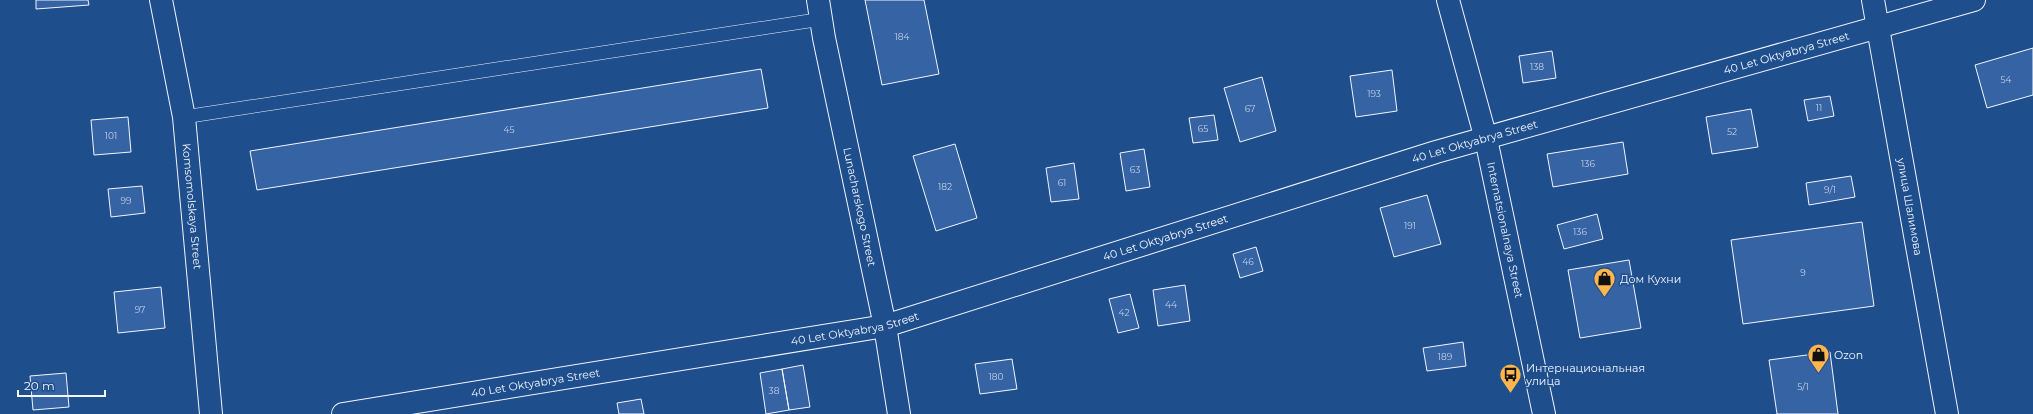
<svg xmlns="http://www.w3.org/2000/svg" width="2033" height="414" viewBox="0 0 2033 414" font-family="Montserrat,sans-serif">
	<rect width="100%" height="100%" fill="#1f4e8c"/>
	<path fill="#3563a3" stroke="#f2f6ff" d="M36 0H88L89 5 36 9Z
		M865 0H924L939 74 882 85Z
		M2033 48V95L1987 108 1975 65Z
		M1552 51 1556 78 1523 83 1519 56Z
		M761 69 768 108 257 190 250 151Z
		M1392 70 1397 111 1356 117 1350 76Z
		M1262 77 1276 131 1240 142 1224 88Z
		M1830 96 1834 116 1808 121 1804 100Z
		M1751 109 1758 147 1712 154 1706 117Z
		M1214 115 1218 140 1193 143 1189 118Z
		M128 117 131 152 94 155 91 120Z
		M1623 142 1628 174 1553 187 1547 154Z
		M955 144 977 218 936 231 913 156Z
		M1144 149 1150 187 1126 191 1120 153Z
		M1074 163 1079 199 1051 202 1046 168Z
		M1851 176 1855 197 1809 205 1806 183Z
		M142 186 145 213 111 217 108 189Z
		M1427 195 1441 244 1394 257 1380 208Z
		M1597 214 1603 239 1564 249 1557 225Z
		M1862 222 1874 306 1743 324 1731 240Z
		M1256 247 1263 271 1240 278 1233 254Z
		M1629 260 1641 328 1580 338 1568 270Z
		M1185 285 1190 321 1158 326 1153 290Z
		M161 287 165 328 118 333 114 292Z
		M1130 294 1139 328 1118 333 1109 299Z
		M1463 342 1466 366 1427 371 1423 348Z
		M1830 352 1838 414H1777L1769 360Z
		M1012 359 1017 389 980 394 975 364Z
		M803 365 810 407 789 410 782 369Z
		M782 369 789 410 766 414 760 373Z
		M66 373 69 407 33 410 30 376Z
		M641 399 644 414H619L617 403Z"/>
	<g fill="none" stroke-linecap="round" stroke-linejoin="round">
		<defs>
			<path id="lane" d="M184 117 822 19"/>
			<g id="street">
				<path id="s1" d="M161 0 184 117 211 414"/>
				<path id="s2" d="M818 0 824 38 885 326 899 414"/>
				<path id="s3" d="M1873 0 1947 414"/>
			</g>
			<g id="secondary">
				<path id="s4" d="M1448 0 1486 139 1544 414"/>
				<path id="s5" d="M343 414 885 326 1436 152 1974 0"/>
			</g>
		</defs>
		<use href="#lane" stroke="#f2f6ff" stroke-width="14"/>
		<use href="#street" stroke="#f2f6ff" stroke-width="24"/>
		<use href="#secondary" stroke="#f2f6ff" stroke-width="24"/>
		<use href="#lane" stroke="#1f4e8c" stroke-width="13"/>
		<use href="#street" stroke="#1f4e8c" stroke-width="22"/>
		<use href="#secondary" stroke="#1f4e8c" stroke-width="22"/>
	</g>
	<defs>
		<symbol id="shop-pin" viewBox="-11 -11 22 30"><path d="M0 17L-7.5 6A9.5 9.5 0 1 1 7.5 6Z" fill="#ffb74d" stroke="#1f4e8c"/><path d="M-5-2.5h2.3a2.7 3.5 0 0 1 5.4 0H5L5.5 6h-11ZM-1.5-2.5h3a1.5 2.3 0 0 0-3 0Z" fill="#111"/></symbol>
		<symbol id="bus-pin" viewBox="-11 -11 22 30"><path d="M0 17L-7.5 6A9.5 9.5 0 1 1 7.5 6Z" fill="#ffb74d" stroke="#1f4e8c"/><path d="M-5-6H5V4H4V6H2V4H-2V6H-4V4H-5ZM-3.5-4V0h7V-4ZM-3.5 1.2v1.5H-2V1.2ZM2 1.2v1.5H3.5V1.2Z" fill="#111"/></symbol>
	</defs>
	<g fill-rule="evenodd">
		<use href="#shop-pin" x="1592" y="266" width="25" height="34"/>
		<use href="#shop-pin" x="1806" y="342" width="25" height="34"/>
		<use href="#bus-pin" x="1498" y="362" width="25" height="34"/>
	</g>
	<g text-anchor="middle" stroke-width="3" stroke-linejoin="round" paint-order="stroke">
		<g font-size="9" fill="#c3d1e8">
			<text x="902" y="40">184</text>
			<text x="1537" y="70">138</text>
			<text x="2006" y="83">54</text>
			<text x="1374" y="97">193</text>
			<text x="1819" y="111">11</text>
			<text x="1250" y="112">67</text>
			<text x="1203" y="132">65</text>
			<text x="509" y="133">45</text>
			<text x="1732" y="135">52</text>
			<text x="111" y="139">101</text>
			<text x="1588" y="167">136</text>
			<text x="1135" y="173">63</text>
			<text x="1062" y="186">61</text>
			<text x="945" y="190">182</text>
			<text x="1830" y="193">9/1</text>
			<text x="126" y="204">99</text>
			<text x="1410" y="229">191</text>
			<text x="1580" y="235">136</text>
			<text x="1248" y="265">46</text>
			<text x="1803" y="276">9</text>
			<text x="1171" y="308">44</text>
			<text x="140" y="313">97</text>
			<text x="1124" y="316">42</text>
			<text x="1445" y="360">189</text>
			<text x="996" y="380">180</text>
			<text x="1803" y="390">5/1</text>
			<text x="774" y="394">38</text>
		</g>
		<g font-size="11" fill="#f2f6ff" stroke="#1f4e8c">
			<text dy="4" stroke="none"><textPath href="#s5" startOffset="1491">40 Let Oktyabrya Street</textPath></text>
			<text dy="4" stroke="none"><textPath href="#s5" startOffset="1167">40 Let Oktyabrya Street</textPath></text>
			<text dy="4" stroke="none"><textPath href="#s1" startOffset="209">Komsomolskaya Street</textPath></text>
			<text dy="4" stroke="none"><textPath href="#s2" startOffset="211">Lunacharskogo Street</textPath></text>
			<text dy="4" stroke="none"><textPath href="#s3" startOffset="210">улица Шалимова</textPath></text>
			<text dy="4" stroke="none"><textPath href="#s4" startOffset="237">Internatsionalnaya Street</textPath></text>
			<text dy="4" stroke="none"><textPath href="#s5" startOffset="843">40 Let Oktyabrya Street</textPath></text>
			<text dy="4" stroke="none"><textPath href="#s5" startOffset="519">40 Let Oktyabrya Street</textPath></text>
			<text dy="4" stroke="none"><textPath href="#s5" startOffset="195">40 Let Oktyabrya Street</textPath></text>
		</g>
		<g font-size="11" fill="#f2f6ff" stroke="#1f4e8c" text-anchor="start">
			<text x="1620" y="283">Дом Кухни</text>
			<text x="1834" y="359">Ozon</text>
			<text x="1526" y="372">Интернациональная<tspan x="1526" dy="13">улица</tspan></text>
		</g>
	</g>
	<path d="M18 390v6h87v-6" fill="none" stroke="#f2f6ff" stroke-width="2"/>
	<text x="24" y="390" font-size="12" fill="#f2f6ff" stroke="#1f4e8c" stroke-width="3" paint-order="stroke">20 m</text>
</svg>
